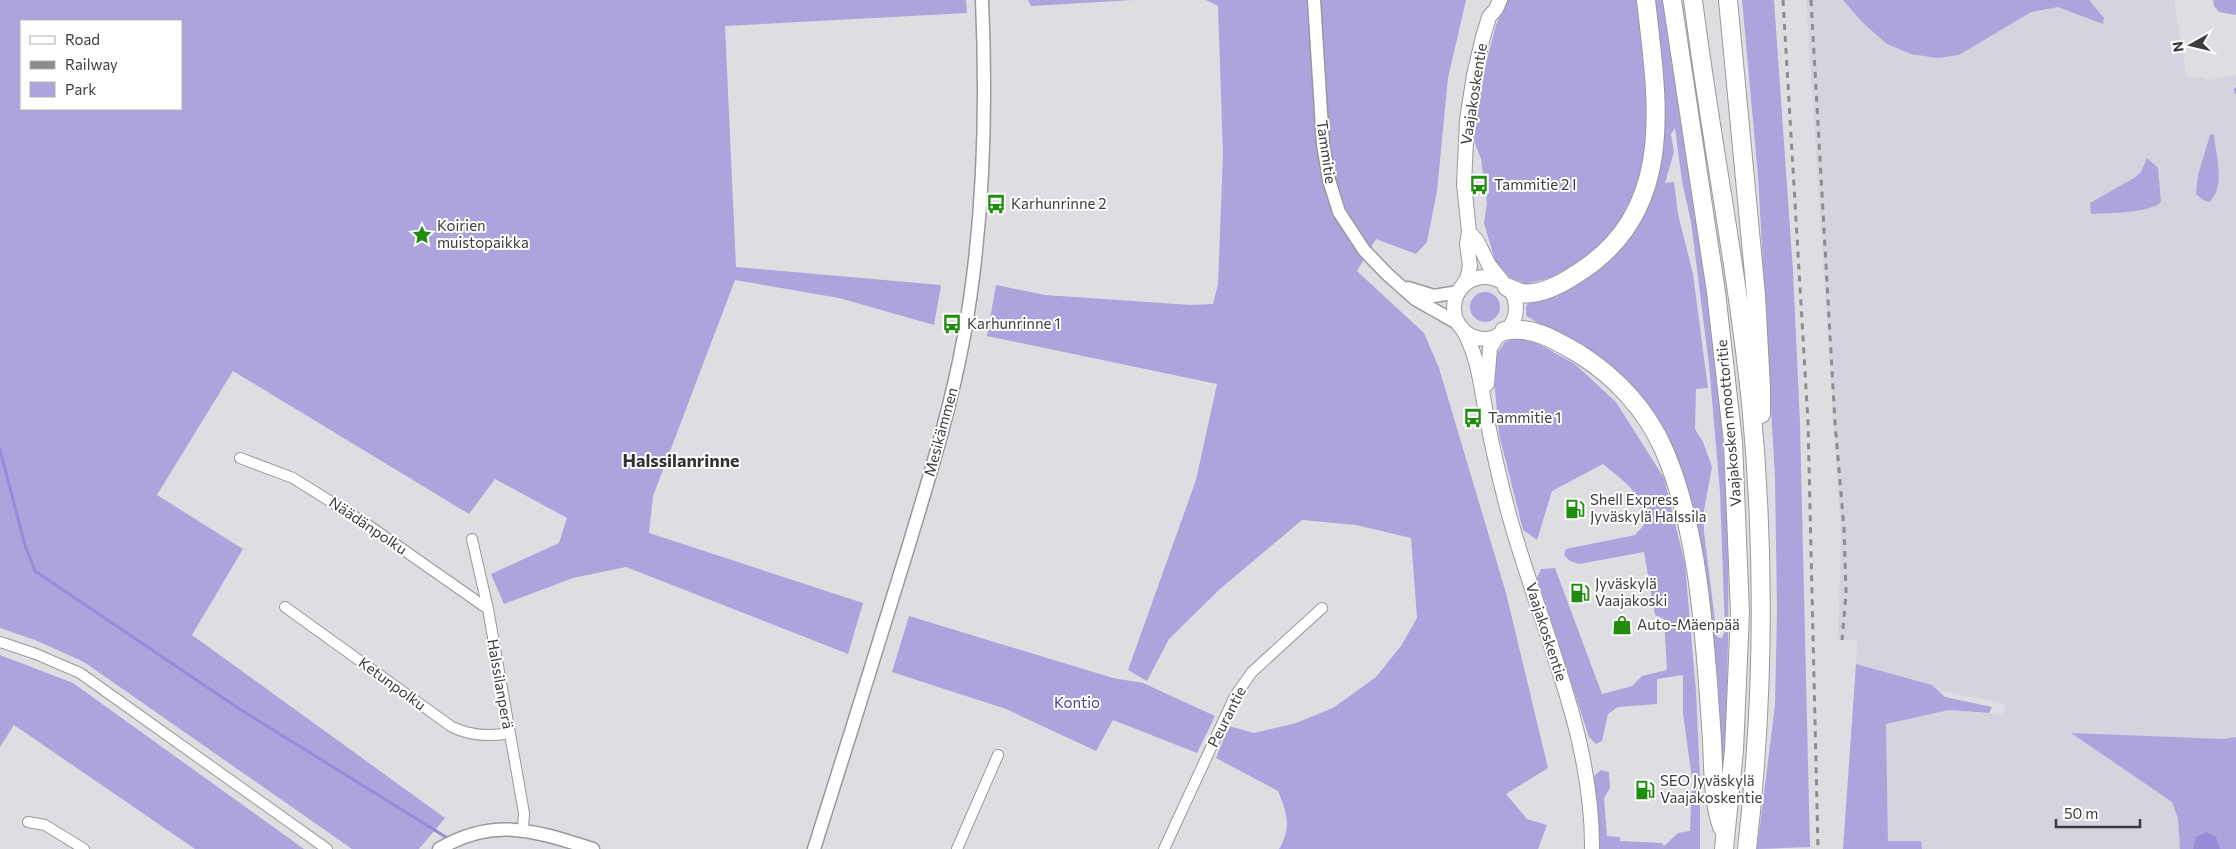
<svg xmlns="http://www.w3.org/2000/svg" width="2236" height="849" viewBox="0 0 2236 849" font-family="Commissioner,sans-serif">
	<rect width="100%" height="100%" fill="#dedee2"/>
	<path fill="#d4d3de" d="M1806 0H2174L2187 78 2199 77 2209 80 2236 75V737L2224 739 2072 733 2172 802 2178 819 2180 849H1922L1920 841 1888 842 1886 724 1949 710 2004 715 2006 704 1941 691 1932 685 1856 664 1857 641 1838 639 1841 535Z"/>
	<path fill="#ada4de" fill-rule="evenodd" d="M0 0H966L967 13 725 26 736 267 941 285 934 325 839 298 735 280 653 496 649 533 863 603 848 654 626 567 573 578 504 604 491 574 559 543 567 518 495 479 469 514 233 371 157 495 243 549 192 635 445 818 419 849H352L84 662 35 640 0 628ZM21 21H181V109H21Z
		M1028 0H1133L1031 6Z
		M1206 0H1466L1448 78 1437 191 1427 242 1416 254 1376 239 1357 271 1424 333 1439 368 1506 593 1548 768 1506 794 1527 819 1547 825 1538 849H1279C1292 827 1287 813 1278 791L1216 758 1229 726 1254 733 1296 723 1333 708 1376 677 1401 646 1417 618 1411 538 1356 525 1302 520 1220 589 1169 639 1147 681 1128 670 1196 480 1217 384 987 336 996 285 1045 295 1191 305 1213 304 1218 284 1223 155 1218 6Z
		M1508 0H1639L1651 126 1641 177 1619 223 1592 253 1558 276 1526 284 1509 277 1496 264 1484 223 1487 203 1481 159 1474 141 1479 90 1496 25Z
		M1654 0H1663C1680 132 1706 263 1719 395 1732 529 1730 663 1722 797L1718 679 1704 570 1669 444 1552 331 1526 316V307L1529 300 1578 280 1644 209ZM1675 128 1682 181 1691 222 1709 365 1720 492 1725 631 1722 638 1717 637 1704 532V510L1712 467 1703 442 1695 429 1696 389 1708 388 1693 274 1678 214 1674 182 1665 183 1674 152 1671 134Z
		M1742 0H1774L1793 271 1800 423 1810 847 1757 849 1775 705 1777 610 1775 479 1758 176Z
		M1843 0H2089L2104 18 2103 24 2058 7 2031 12 1959 55 1937 58 1911 54 1887 44 1863 23Z
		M2213 0H2236V15L2219 12 2214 6Z
		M2212 134 2214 136C2216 154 2226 189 2209 202L2203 200 2196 194 2198 175 2210 135Z
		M2147 158 2158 168 2161 202C2151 213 2107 213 2091 214L2090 203 2134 178 2141 172Z
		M1470 307a15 15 0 1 1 30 0a15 15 0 1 1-30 0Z
		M1518 338 1535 342 1575 364 1616 402 1664 478 1685 564 1696 692 1700 777V849H1600L1594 776 1601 770 1609 772 1610 788 1604 798 1607 836 1620 837V841L1662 843 1664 846 1678 833 1690 831 1692 779 1683 713V675L1657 679V704L1618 707 1608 714 1602 741 1596 744 1589 737 1537 578 1541 569 1555 568 1602 694 1632 686 1642 676 1667 670 1664 619 1655 615 1644 552 1579 564 1570 561 1564 555 1566 549 1635 535 1644 525C1639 488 1630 487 1603 464L1552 491 1537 540 1523 530 1499 434 1494 379 1496 355 1505 342Z
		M909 616 1113 678 1143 683 1215 716 1197 753 1113 720 1096 751 1006 709 892 672Z
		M0 655 73 683 304 849H195L14 725 0 747Z
		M1856 664 1932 685 1945 697 1992 707 1989 713 1949 710 1886 724 1888 841H1921L1922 849H1843Z
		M2071 733 2224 739 2236 737V849H2180L2178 819 2172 802Z"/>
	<path fill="#998bd7" d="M2206 832 2216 837 2220 849H2193L2196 837Z"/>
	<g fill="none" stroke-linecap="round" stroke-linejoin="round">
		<path stroke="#998bd7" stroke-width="3" d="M2236 89V92
			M0 450 25 545 35 571 238 708 449 839"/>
		<defs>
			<path id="minor" d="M240 458 293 478 368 525 488 609
				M472 539 488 609 524 813 523 829
				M285 607 452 727C471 736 489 737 509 733
				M0 642 36 654 80 673 327 849
				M28 822 45 825 84 849
				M957 849 998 755
				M1164 849 1235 696 1252 672 1322 608"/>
			<path id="tertiary" d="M1314 0 1323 144 1329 180 1339 212 1364 250 1387 274 1415 299 1459 324
				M1408 288 1434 296 1458 292
				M439 849C495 816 535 831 593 849
				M814 849C846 749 877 648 908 548 929 478 951 408 964 336 984 225 987 113 982 0"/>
			<path id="secondary" d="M1469 232 1477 241 1489 265 1502 281
				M1454 308a31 31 0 1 1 62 0a31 31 0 1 1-62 0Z
				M1460 289 1467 279 1470 266 1467 244 1469 232 1464 184 1467 120 1474 75 1483 37 1489 17 1496 9 1500 0
				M1462 328C1479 357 1481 387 1487 419 1493 450 1500 481 1508 511 1538 623 1593 731 1592 849
				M1487 384 1490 348 1498 335"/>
			<path id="motorway" d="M1672 0 1716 292 1733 442 1740 613 1734 750 1724 849
				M1693 0C1710 135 1737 268 1751 403 1765 551 1764 702 1747 849
				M1728 0 1756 295 1761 388V414
				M1507 287C1512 289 1517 292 1521 293 1540 296 1563 283 1578 273 1678 210 1657 100 1646 0
				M1504 331C1533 325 1557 341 1581 355 1617 378 1647 411 1664 450 1699 530 1705 639 1711 725 1714 759 1711 794 1722 827"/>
		</defs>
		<use href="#minor" stroke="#99989c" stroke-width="12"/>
		<use href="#tertiary" stroke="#99989c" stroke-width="15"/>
		<use href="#secondary" stroke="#99989c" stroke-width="16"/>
		<use href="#motorway" stroke="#99989c" stroke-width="20"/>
		<use href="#minor" stroke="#fff" stroke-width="10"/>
		<use href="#tertiary" stroke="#fff" stroke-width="12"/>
		<use href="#secondary" stroke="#fff" stroke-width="14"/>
		<use href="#motorway" stroke="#fff" stroke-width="18"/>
		<path stroke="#8d8d90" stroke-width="3" stroke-dasharray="6 6" stroke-linecap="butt" d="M1783 0 1808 422 1818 849
			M1811 0 1835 423 1844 528 1846 593 1842 640"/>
	</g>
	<defs>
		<symbol id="bus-bare" viewBox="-9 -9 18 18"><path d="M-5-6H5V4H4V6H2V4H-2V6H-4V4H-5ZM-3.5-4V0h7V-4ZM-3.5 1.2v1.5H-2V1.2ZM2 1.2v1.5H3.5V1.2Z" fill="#208d0f" stroke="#fff" stroke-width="2.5" paint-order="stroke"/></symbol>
		<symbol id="sight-bare" viewBox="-9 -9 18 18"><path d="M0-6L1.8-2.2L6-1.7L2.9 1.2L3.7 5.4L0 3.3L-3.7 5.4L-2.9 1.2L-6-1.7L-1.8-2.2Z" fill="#208d0f" stroke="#fff" stroke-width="2.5" paint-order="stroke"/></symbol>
		<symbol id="fuel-bare" viewBox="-9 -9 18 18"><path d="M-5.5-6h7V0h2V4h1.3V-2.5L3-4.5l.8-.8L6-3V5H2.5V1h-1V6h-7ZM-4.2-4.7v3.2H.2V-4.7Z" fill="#208d0f" stroke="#fff" stroke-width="2.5" paint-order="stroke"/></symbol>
		<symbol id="shop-bare" viewBox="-9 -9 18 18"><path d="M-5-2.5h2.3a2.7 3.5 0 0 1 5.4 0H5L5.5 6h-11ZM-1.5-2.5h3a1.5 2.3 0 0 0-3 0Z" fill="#208d0f" stroke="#fff" stroke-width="2.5" paint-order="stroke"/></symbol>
	</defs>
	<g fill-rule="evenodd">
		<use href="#bus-bare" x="1465" y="171" width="28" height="28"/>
		<use href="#bus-bare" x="982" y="190" width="28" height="28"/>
		<use href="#sight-bare" x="408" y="221" width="28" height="28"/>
		<use href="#bus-bare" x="938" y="310" width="28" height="28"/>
		<use href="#bus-bare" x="1459" y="404" width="28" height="28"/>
		<use href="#fuel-bare" x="1561" y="495" width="28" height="28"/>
		<use href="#fuel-bare" x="1566" y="579" width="28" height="28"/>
		<use href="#shop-bare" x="1608" y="611" width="28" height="28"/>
		<use href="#fuel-bare" x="1631" y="776" width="28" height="28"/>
	</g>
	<g text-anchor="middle" stroke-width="4" stroke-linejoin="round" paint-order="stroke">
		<g font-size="15" fill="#3c3c3e" stroke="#fff">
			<text transform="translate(1474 94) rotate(-81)" y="5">Vaajakoskentie</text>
			<text transform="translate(1326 152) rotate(82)" y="5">Tammitie</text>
			<text transform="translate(1729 423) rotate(-95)" y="5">Vaajakosken moottoritie</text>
			<text transform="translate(941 432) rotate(-75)" y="5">Mesikämmen</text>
			<text transform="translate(368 526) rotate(34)" y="5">Näädänpolku</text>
			<text transform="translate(1546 632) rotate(72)" y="5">Vaajakoskentie</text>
			<text transform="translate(392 684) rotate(36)" y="5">Ketunpolku</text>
			<text transform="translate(500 684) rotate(80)" y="5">Halssilanperä</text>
			<text transform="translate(1227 717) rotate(-63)" y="5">Peurantie</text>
		</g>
		<g font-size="15" fill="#3c3c3e" stroke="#fff" text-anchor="start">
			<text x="1494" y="190">Tammitie 2 I</text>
			<text x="1011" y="209">Karhunrinne 2</text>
			<text x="437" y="231">Koirien<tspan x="437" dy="17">muistopaikka</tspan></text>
			<text x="967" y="329">Karhunrinne 1</text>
			<text x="1488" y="423">Tammitie 1</text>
			<text x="1590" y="505">Shell Express<tspan x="1590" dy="17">Jyväskylä Halssila</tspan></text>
			<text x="1595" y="589">Jyväskylä<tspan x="1595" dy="17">Vaajakoski</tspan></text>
			<text x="1637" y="630">Auto-Mäenpää</text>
			<text x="1660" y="786">SEO Jyväskylä<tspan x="1660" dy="17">Vaajakoskentie</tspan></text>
		</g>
		<g font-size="15" fill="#513a92" stroke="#fff">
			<text x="1077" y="708">Kontio</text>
		</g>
		<g font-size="18" font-weight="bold" fill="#323235" stroke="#fff">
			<text x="681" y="467">Halssilanrinne</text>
		</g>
	</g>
	<rect x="20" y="20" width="162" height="90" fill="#ffffff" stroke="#b1b1b2"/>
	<rect x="30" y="36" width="25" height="8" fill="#ffffff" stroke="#b1b1b2"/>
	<text x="65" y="45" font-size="15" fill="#3c3c3e">Road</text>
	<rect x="30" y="61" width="25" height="8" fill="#8d8d90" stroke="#b1b1b2"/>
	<text x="65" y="70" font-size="15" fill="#3c3c3e">Railway</text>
	<rect x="30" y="82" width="25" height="15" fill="#ada4de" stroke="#b1b1b2"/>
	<text x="65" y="95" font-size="15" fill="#3c3c3e">Park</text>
	<g transform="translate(2191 45) rotate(262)" stroke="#ffffff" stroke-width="4" paint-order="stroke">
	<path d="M0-4L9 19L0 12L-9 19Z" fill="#3c3c3e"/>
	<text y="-8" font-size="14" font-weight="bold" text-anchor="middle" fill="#3c3c3e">N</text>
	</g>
	<path d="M2056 819v8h84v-8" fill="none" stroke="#3c3c3e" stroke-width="2.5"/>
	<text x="2064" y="819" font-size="15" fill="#3c3c3e" stroke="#ffffff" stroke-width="4" paint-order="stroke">50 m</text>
</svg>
